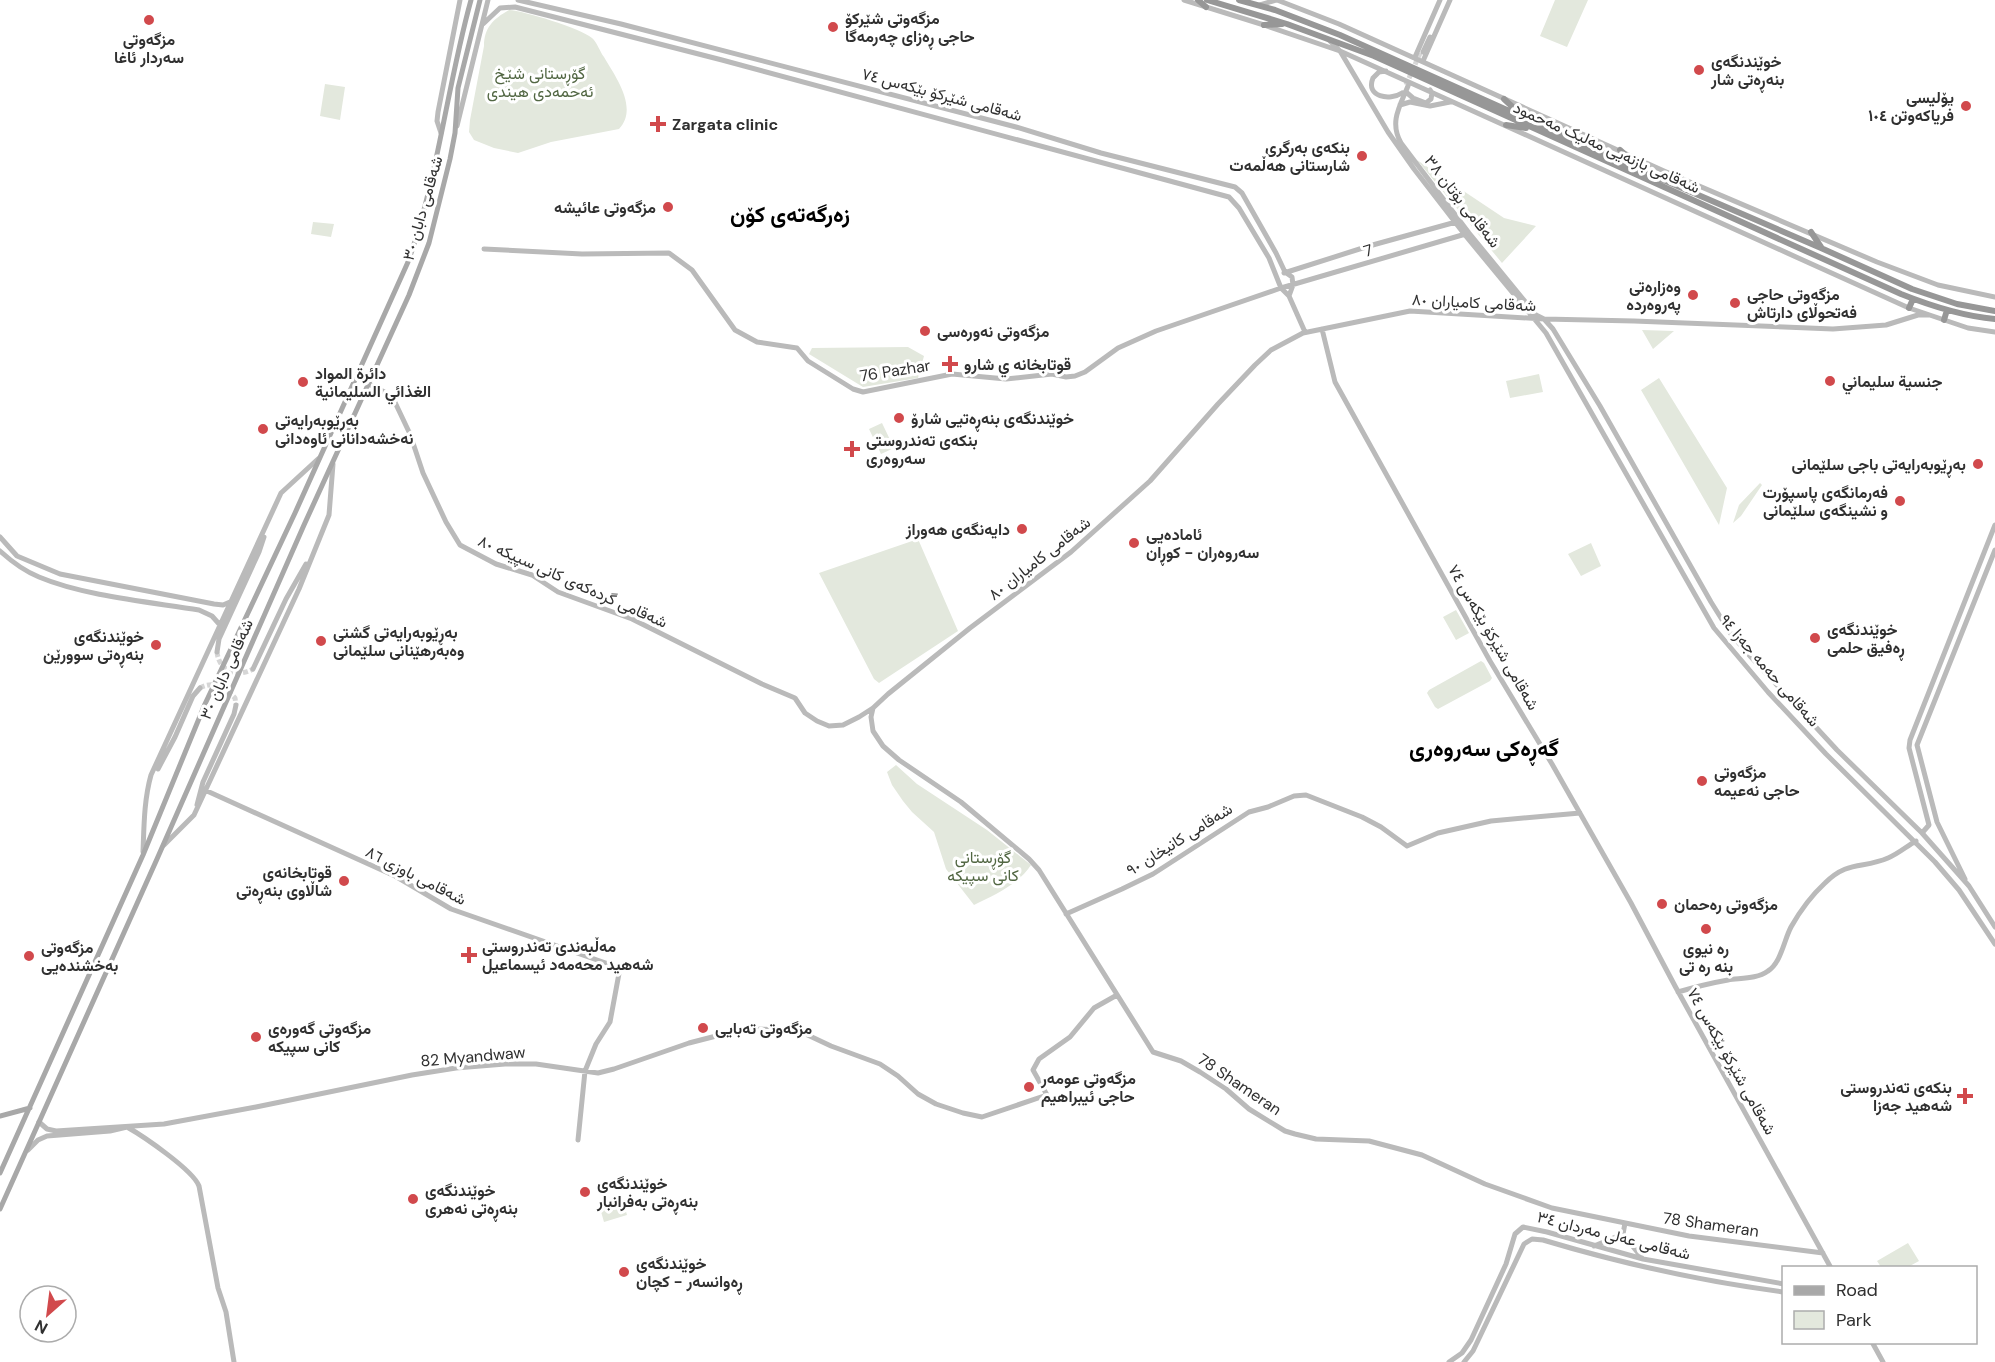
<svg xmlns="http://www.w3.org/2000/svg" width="1995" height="1362" viewBox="0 0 1995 1362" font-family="'DM Sans',Vazirmatn,sans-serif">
	<rect width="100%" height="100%" fill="#fff"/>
	<path fill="#e3e8dd" d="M1555 0H1588L1567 47 1540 36Z
		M509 10C524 11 580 28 592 38 597 42 600 52 604 57 615 76 639 108 619 129L551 142 518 153 494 148 474 140 469 132 470 120 484 46C484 28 493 19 509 10Z
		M325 84 345 87 340 120 320 116Z
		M1417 160 1504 218 1536 226 1502 263Z
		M313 222 334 224 331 237 311 234Z
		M1642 330 1674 331 1653 349Z
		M908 347 924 356 918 378 863 387 809 354 812 348Z
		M1539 374 1543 392 1510 398 1506 381Z
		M1659 378 1727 488 1719 525 1641 390Z
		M882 423 894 448 881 454 869 429Z
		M1760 483 1762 485 1741 516 1733 523 1739 505Z
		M918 539 958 631 879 683 874 679 819 573Z
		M1591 543 1601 566 1581 576 1568 554Z
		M1456 610 1469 633 1456 640 1443 617Z
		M1481 661 1484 663 1492 678 1490 681 1438 709 1435 707 1427 693 1429 690Z
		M896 765 917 784 987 830 1031 865C1018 885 994 895 974 905L946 869 934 832 912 812 903 801 892 785 887 772Z
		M623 1201 627 1215 604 1222 600 1208Z
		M1908 1243 1919 1261 1908 1267H1881L1877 1261Z"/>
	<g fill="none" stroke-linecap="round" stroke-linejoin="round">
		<path stroke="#d6d6d6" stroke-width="5" stroke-dasharray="5 2.5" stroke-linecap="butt" d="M1406 85 1421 51
			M217 652C219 671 237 678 253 669
			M200 688C214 680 225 688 235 698L236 705"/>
		<path stroke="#bababa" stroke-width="5" d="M518 0 621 24 1016 127 1101 153 1235 187 1242 193 1276 253 1285 272 1292 277 1293 285 1289 296
			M1184 0 1264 25 1340 51 1909 308 1968 328 1995 332
			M1277 0 1339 24 1664 171 1877 262 1938 285 1995 297
			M1260 5 1276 0
			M483 24 500 8 515 7 722 60 1229 197 1239 208 1269 258 1281 288 1289 296 1305 332
			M1329 40 1340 51 1388 132 1414 169 1465 235 1546 333 1714 628 1768 692 1826 754 1935 862 1959 890 1995 944
			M1423 52 1430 37
			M1415 57 1440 0
			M1423 61 1450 0
			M1386 71 1379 72 1373 78C1365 97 1390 101 1402 93
			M1408 86C1400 106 1389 122 1401 143L1469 233 1536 315 1544 319 1553 329 1600 406 1711 602 1731 634 1751 657 1837 750 1922 833 1969 886 1995 927
			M1406 92 1413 98 1426 103 1431 99 1432 93 1430 90
			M1400 105 1410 102 1430 106 1450 102
			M457 126 488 0
			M441 133 437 121 438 112 460 0
			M484 249 582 254 669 253 692 270 735 330 757 342 797 348 808 361 853 389 863 392 952 374 1006 379 1052 374 1066 377 1075 376 1085 372 1118 348 1156 331 1281 288 1469 233
			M1284 273 1369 246 1456 222
			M1322 329 1335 382 1490 661 1552 764 1631 903 1675 986 1831 1268
			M369 384 392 396 410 434 423 473 446 522 460 545 496 564 532 575 558 592 632 619 762 684 795 698 805 713 817 721 829 726 843 725 859 717 873 708 888 694 970 628 1071 552 1150 481 1218 404 1255 365 1271 350 1303 333 1410 311 1544 319 1634 321 1833 329 1886 325 1918 315H1928
			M0 537 17 556 60 574 214 604 223 605 230 602
			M0 551C11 561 24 571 39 577 84 596 150 602 199 610L212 616 220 625
			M217 652 219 639 259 552 264 537
			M253 669 286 599 306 564
			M873 708 871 717 873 731 883 746 899 760 961 802 1029 859 1039 870 1153 1052 1181 1061 1200 1072 1226 1089 1249 1109 1285 1131 1295 1134 1316 1139 1369 1141 1422 1155 1485 1184 1552 1208 1689 1236 1823 1253
			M158 769 175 737 193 696 200 688
			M207 791 395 876 451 909 620 968 610 1022 596 1044 585 1071 578 1140
			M197 805 203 782 234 714 236 705
			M1922 833 1929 825 1909 748 1910 740 1995 525
			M164 845 194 815 299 589 329 515 333 464
			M143 852C144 826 144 800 151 775L281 493 318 459
			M1965 879 1937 822 1917 745 1995 550
			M1066 914 1122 889 1153 874 1249 812 1268 807 1294 796 1306 795 1362 817 1381 827 1407 846 1438 833 1491 821 1580 813
			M1678 992C1695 987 1711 983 1728 980 1741 978 1757 979 1768 971 1781 963 1784 940 1791 927 1800 911 1812 895 1825 883 1848 860 1863 869 1888 858 1898 854 1907 846 1916 841
			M39 1122 47 1129 56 1131 164 1124 256 1107 412 1075 456 1068 505 1064H536L598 1073 614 1069 689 1043 724 1034 755 1029 797 1030 831 1046 880 1064 898 1076 918 1094 936 1104 963 1113 982 1117 1047 1095 1033 1070 1039 1059 1070 1037 1094 1008 1117 995
			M28 1150 38 1140 47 1136 110 1131 127 1127C143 1136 193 1170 199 1186L218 1288 226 1312 234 1362
			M1625 1223 1623 1234 1642 1258
			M1594 1246 1623 1234
			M1872 1342 1883 1362
			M1449 1362 1462 1353 1471 1340 1506 1264 1515 1234 1523 1227 1547 1232 1643 1259 1784 1284
			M1464 1362 1473 1351 1524 1244 1532 1239 1543 1240C1623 1264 1700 1281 1784 1292"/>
		<path stroke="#a8a8a8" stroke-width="5" d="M0 1116 30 1108
			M0 1173 143 855 205 704 295 513 408 262C438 178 447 86 471 0
			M0 1209 157 859 304 525 409 295 429 243 450 159 455 133 458 88 480 0"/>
		<path stroke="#979797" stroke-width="6" d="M1198 0 1206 7
			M1207 0 1287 24 1374 56 1901 294C1931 306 1962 316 1995 319
			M1239 0 1275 10 1340 35 1645 172 1821 248 1912 289 1957 304 1995 311
			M1264 25 1282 24
			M1504 99 1518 112
			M1506 125 1526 128
			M1620 150 1640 168
			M1811 232 1821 247
			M1909 308 1913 299
			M1944 320 1947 310"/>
	</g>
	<g fill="#d1494c" stroke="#fff" stroke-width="2">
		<circle cx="149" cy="20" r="6"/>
		<circle cx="833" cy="27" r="6"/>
		<circle cx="1699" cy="70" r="6"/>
		<circle cx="1966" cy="106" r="6"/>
		<path d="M655 115h6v6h6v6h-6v6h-6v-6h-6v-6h6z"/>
		<circle cx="1362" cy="156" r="6"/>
		<circle cx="668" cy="207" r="6"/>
		<circle cx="1693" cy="295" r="6"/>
		<circle cx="1735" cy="303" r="6"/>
		<circle cx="925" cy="331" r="6"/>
		<path d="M947 355h6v6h6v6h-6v6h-6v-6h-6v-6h6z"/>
		<circle cx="1830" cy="381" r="6"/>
		<circle cx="303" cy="382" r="6"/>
		<circle cx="899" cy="418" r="6"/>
		<circle cx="263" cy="429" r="6"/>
		<path d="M849 440h6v6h6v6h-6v6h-6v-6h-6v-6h6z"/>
		<circle cx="1978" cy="464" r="6"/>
		<circle cx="1900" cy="501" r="6"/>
		<circle cx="1022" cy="529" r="6"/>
		<circle cx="1134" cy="543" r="6"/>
		<circle cx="1815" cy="638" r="6"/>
		<circle cx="321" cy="641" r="6"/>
		<circle cx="156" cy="645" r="6"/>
		<circle cx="1702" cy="781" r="6"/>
		<circle cx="344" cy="881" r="6"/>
		<circle cx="1662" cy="904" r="6"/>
		<circle cx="1706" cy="929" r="6"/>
		<path d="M466 946h6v6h6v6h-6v6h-6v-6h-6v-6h6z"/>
		<circle cx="29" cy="956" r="6"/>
		<circle cx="703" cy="1028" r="6"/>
		<circle cx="256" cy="1037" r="6"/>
		<circle cx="1029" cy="1087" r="6"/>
		<path d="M1962 1087h6v6h6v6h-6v6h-6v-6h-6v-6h6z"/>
		<circle cx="585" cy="1192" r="6"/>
		<circle cx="413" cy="1199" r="6"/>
		<circle cx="624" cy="1272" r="6"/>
	</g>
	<g text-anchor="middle" stroke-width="6" stroke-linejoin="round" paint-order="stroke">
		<g font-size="16" font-weight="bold" fill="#303030" stroke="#fff" text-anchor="start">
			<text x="845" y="24">مزگەوتی شێرکۆ<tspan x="845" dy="18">حاجی ڕەزای چەرمەگا</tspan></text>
			<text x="149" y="45" text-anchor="middle">مزگەوتی<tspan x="149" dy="18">سەردار ئاغا</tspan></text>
			<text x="1711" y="67">خوێندنگەی<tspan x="1711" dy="18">بنەڕەتی شار</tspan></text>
			<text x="1954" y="103" text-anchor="end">پۆلیسی<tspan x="1954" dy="18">فریاکەوتن ١٠٤</tspan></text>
			<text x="672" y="130">Zargata clinic</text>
			<text x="1350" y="153" text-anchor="end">بنکەی بەرگری<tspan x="1350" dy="18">شارستانی هەڵمەت</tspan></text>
			<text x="656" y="213" text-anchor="end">مزگەوتی عائیشە</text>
			<text x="1681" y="292" text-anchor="end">وەزارەتی<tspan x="1681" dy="18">پەروەردە</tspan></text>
			<text x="1747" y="300">مزگەوتی حاجی<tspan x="1747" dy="18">فەتحوڵای دارتاش</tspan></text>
			<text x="937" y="337">مزگەوتی نەورەسی</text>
			<text x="964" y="370">قوتابخانه ي شارو</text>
			<text x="315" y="379">دائرة المواد<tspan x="315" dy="18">الغذائي السليمانية</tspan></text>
			<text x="1842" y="387">جنسية سليماني</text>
			<text x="911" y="424">خوێندنگەی بنەڕەتیی شارۆ</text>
			<text x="275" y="426">بەڕێوبەرایەتی<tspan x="275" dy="18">نەخشەدانانی ئاوەدانی</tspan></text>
			<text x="866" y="446">بنکەی تەندروستی<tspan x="866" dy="18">سەروەری</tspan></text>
			<text x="1966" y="470" text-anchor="end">بەڕێوبەرایەتی باجی سلێمانی</text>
			<text x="1888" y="498" text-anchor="end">فەرمانگەی پاسپۆرت<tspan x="1888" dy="18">و نشینگەی سلێمانی</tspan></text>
			<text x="1010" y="535" text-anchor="end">دایەنگەی هەوراز</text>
			<text x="1146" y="540">ئامادەیی<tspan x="1146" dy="18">سەروەران - کوڕان</tspan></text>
			<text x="1827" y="635">خوێندنگەی<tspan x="1827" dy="18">ڕەفیق حلمی</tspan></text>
			<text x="333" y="638">بەڕێوبەرایەتی گشتی<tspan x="333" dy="18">وەبەرهێنانی سلێمانی</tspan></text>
			<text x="144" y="642" text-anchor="end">خوێندنگەی<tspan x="144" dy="18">بنەڕەتی سوورێن</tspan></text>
			<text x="1714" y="778">مزگەوتی<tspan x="1714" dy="18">حاجی نەعیمە</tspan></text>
			<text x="332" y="878" text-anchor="end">قوتابخانەی<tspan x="332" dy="18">شاڵاوی بنەڕەتی</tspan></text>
			<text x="1674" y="910">مزگەوتی رەحمان</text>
			<text x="482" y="952">مەڵبەندی تەندروستی<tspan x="482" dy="18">شەهید محەمەد ئیسماعیل</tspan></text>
			<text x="41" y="953">مزگەوتی<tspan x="41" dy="18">بەخشندەیی</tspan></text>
			<text x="1706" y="954" text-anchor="middle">ره نیوی<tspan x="1706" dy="18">بنه ره تی</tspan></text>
			<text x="268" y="1034">مزگەوتی گەورەی<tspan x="268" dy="18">کانی سپیکە</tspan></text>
			<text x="715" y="1034">مزگەوتی تەبایی</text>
			<text x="1041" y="1084">مزگەوتی عومەر<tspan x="1041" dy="18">حاجی ئیبراهیم</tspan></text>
			<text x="1952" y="1093" text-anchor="end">بنکەی تەندروستی<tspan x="1952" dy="18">شەهید جەزا</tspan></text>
			<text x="597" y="1189">خوێندنگەی<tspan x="597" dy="18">بنەڕەتی بەفرانبار</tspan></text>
			<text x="425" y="1196">خوێندنگەی<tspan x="425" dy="18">بنەڕەتی نەهری</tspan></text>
			<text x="636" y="1269">خوێندنگەی<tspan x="636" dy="18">ڕەوانسەر - کچان</tspan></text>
		</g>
		<g font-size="16" fill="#526743" stroke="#fff">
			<text x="540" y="79">گۆڕستانی شێخ<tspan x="540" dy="18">ئەحمەدی هیندی</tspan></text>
			<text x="983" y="863">گۆڕستانی<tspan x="983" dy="18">کانی سپیکە</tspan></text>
		</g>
		<g font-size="16" fill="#303030" stroke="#fff">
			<text transform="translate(942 94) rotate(15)" y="6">شەقامی شێرکۆ بێکەس ٧٤</text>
			<text transform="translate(1607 147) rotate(24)" y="6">شەقامی بازنەیی مەلیک مەحمود</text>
			<text transform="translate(1463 201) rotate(52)" y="6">شەقامی بۆتان ٣٨</text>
			<text transform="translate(422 208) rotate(-74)" y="6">شەقامی دابان ٣٠</text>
			<text transform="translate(1368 250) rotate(-16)" y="6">7</text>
			<text transform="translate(1474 302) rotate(3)" y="6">شەقامی کامیاران ٨٠</text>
			<text transform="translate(895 370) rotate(-9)" y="6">76 Pazhar</text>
			<text transform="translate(1039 558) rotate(-38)" y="6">شەقامی کامیاران ٨٠</text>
			<text transform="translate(573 581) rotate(24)" y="6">شەقامی گردەکەی کانی سپیکە ٨٠</text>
			<text transform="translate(1494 637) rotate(60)" y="6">شەقامی شێرکۆ بێکەس ٧٤</text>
			<text transform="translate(226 669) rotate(-66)" y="6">شەقامی دابان ٣٠</text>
			<text transform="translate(1770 670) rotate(49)" y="6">شەقامی حەمە جەزا ٩٤</text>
			<text transform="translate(1179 839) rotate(-32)" y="6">شەقامی کانیخان ٩٠</text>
			<text transform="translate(416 875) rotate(27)" y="6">شەقامی باوزی ٨٦</text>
			<text transform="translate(473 1056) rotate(-5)" y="6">82 Myandwaw</text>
			<text transform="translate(1732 1061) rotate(61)" y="6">شەقامی شێرکۆ بێکەس ٧٤</text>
			<text transform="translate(1240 1084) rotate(34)" y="6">78 Shameran</text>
			<text transform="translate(1711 1224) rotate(8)" y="6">78 Shameran</text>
			<text transform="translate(1614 1235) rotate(14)" y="6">شەقامی عەلی مەردان ٣٤</text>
		</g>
		<g font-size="22" font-weight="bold" fill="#000" stroke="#fff">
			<text x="790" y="222">زەرگەتەی کۆن</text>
			<text x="1484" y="756">گەڕەکی سەروەری</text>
		</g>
	</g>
	<rect x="1782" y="1266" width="195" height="78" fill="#ffffff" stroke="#acacac" stroke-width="1.5"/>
	<rect x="1794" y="1286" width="30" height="9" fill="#a8a8a8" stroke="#acacac" stroke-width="1.5"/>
	<text x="1836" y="1296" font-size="18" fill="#303030">Road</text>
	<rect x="1794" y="1311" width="30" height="18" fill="#e3e8dd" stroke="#acacac" stroke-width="1.5"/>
	<text x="1836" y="1326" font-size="18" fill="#303030">Park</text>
	<g transform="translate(48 1314) rotate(208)"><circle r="28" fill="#ffffff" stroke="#acacac" stroke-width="1.5"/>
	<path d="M0-4.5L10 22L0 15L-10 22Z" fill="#d1494c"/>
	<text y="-9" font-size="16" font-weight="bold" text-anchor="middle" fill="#303030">N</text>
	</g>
</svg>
